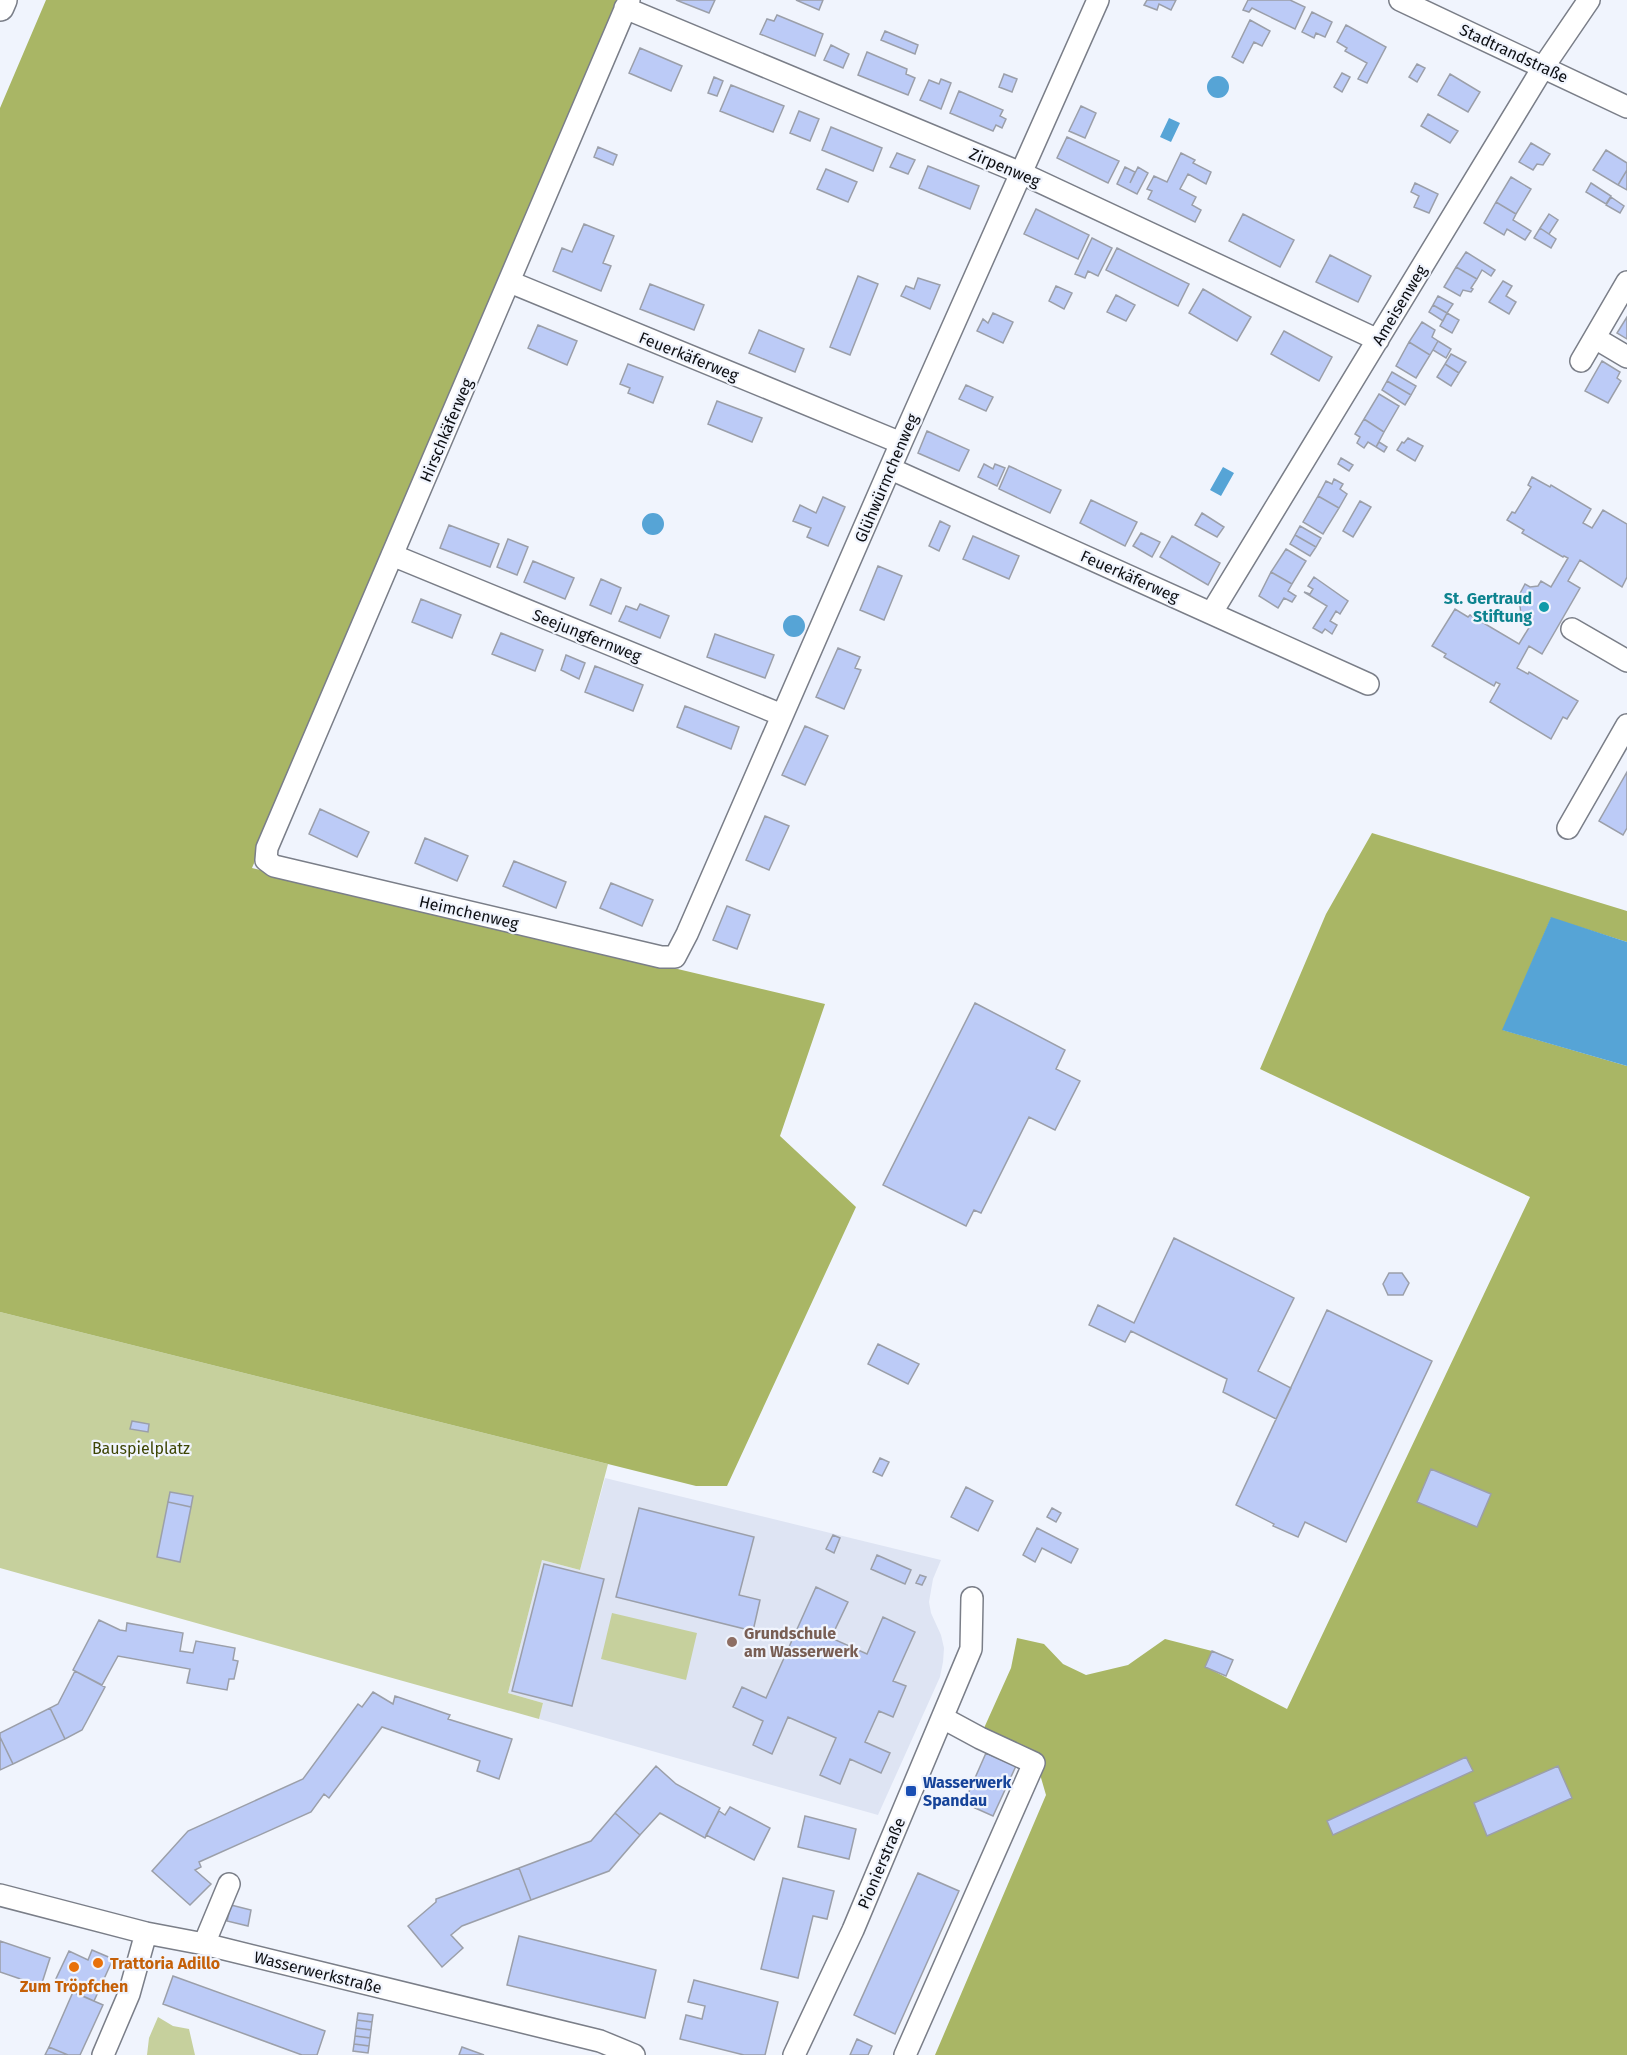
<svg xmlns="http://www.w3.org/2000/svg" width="1627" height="2055" viewBox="0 0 1627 2055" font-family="'Fira Sans',sans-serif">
	<rect width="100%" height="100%" fill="#f0f4fd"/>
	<path fill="#dee4f3" d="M605 1478 941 1560 933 1579 929 1602 931 1613 941 1635 944 1648 943 1662 940 1677 878 1815 539 1719 543 1703 508 1693 542 1560 580 1570Z"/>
	<path fill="#c6d09d" d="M0 1312 608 1464 580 1570 542 1560 508 1693 543 1703 539 1719 0 1568Z
		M612 1613 697 1633 686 1680 601 1659Z
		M158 2017 173 2026 189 2029 195 2055H147L149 2038Z"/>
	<path fill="#a9b665" d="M46 0H620L252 868 825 1004 780 1136 856 1207 727 1486H696L0 1312V108Z
		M1372 833 1627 911V942L1551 918 1503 1030 1627 1066V2055H935L1046 1795 1037 1764 980 1737 1011 1668 1017 1638 1044 1644 1063 1664 1086 1675 1128 1665 1165 1639 1212 1651 1206 1667 1287 1709 1530 1197 1260 1069 1326 914Z"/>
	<path fill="#56a4d6" d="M1207 87a11 11 0 1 1 22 0a11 11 0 1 1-22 0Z
		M1169 118 1180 123 1171 142 1160 137Z
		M1223 467 1234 473 1221 496 1210 490Z
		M642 524a11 11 0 1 1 22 0a11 11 0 1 1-22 0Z
		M783 626a11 11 0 1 1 22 0a11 11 0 1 1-22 0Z
		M1551 917 1627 942V1066L1502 1030Z"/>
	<path fill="#bccbf7" stroke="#9b9fa9" stroke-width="1.5" d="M676 0H715L709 13Z
		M796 0H823L819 10Z
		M1147 0H1176L1171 10 1159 4 1157 10 1144 5Z
		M1248 0H1290L1305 7 1295 29 1252 8 1249 12 1243 10Z
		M1312 12 1332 22 1325 37 1316 33 1314 38 1302 32Z
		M777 15 823 34 815 56 760 34 767 19 774 21Z
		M1250 20 1270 31 1262 46 1254 42 1243 63 1232 57Z
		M1346 25 1386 47 1367 83 1358 79 1367 63 1345 51 1347 48 1337 42Z
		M885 31 918 45 915 54 881 40Z
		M831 45 849 54 843 68 824 60Z
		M640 48 682 66 671 91 629 73Z
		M867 52 907 69 906 74 915 78 908 95 858 75Z
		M1417 64 1425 68 1417 82 1409 77Z
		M1342 73 1350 77 1342 92 1334 87Z
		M1004 74 1017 79 1012 92 999 87Z
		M1450 74 1480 92 1468 112 1438 95Z
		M714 77 723 81 717 96 708 93Z
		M941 79 951 83 941 109 920 100 929 80 939 84Z
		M731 85 784 106 773 132 720 111Z
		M959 91 1003 110 1000 116 1006 119 1002 128 996 125 993 131 950 113Z
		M1081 106 1096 113 1085 138 1069 131Z
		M799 111 819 119 810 141 790 133Z
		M1428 114 1458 131 1450 143 1421 126Z
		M831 127 882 148 873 171 822 150Z
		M1067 137 1119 161 1108 183 1057 158Z
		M1531 143 1550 154 1543 165 1537 164 1533 170 1519 162Z
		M598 147 617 155 613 165 594 157Z
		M1606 150 1627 163V170L1618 185 1593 170Z
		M897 153 915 160 908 174 890 167Z
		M1181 153 1195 160 1193 163 1211 172 1206 184 1188 174 1180 189 1196 197 1192 205 1201 210 1195 222 1148 199 1152 191 1147 189 1154 176 1167 182Z
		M928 166 979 186 970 209 919 188Z
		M1125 167 1135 172 1130 183 1138 167 1148 173 1137 194 1117 184Z
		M826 169 857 182 848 202 817 189Z
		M1627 170V190L1618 185Z
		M1511 177 1531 189 1516 214 1496 202Z
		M1415 183 1438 194 1429 213 1414 207 1419 196 1411 192Z
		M1591 183 1611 196 1606 204 1586 192Z
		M1611 197 1624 206 1620 213 1606 205Z
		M1496 202 1516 214 1513 220 1531 231 1525 240 1507 229 1504 235 1484 223Z
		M1036 209 1089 235 1078 259 1024 234Z
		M1243 214 1294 240 1280 267 1229 241Z
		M1549 214 1558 220 1549 234 1540 228Z
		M584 224 614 236 603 263 611 266 601 291 553 271 562 248 572 252Z
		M1540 228 1556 239 1551 248 1534 238Z
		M1092 238 1112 248 1098 276 1088 271 1085 278 1075 274Z
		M1117 248 1189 284 1178 306 1106 270Z
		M1466 252 1495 270 1491 276 1482 270 1477 279 1456 267Z
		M1330 255 1371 276 1358 302 1316 282Z
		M1456 267 1477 279 1471 288 1473 289 1471 292 1463 290 1460 296 1444 287Z
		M858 276 878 284 850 355 830 347Z
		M918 278 940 285 930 309 901 296 906 286 914 289Z
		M1503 281 1512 286 1506 296 1516 302 1509 314 1489 302Z
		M650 284 704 305 694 330 640 309Z
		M1056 286 1072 293 1064 309 1049 301Z
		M1203 289 1251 317 1237 341 1189 313Z
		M1116 295 1135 305 1126 321 1107 312Z
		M1438 296 1453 304 1447 313 1433 305Z
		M1433 305 1447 313 1443 321 1429 312Z
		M993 313 1013 322 1003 343 977 331 983 319 988 323Z
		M1447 313 1459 320 1452 333 1440 326Z
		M1627 317V339L1617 333Z
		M1422 322 1435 330 1432 337 1438 341 1430 355 1409 342Z
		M538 325 577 341 567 365 528 348Z
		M759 330 804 349 795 372 749 353Z
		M1284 331 1332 357 1319 381 1271 354Z
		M1438 341 1451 349 1446 358 1433 350Z
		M1409 342 1430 355 1416 378 1396 366Z
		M1451 354 1466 362 1459 373 1445 364Z
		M1602 361 1620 372 1617 378 1621 381 1608 403 1585 391Z
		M628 364 663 377 653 403 628 393 630 388 620 384Z
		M1445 364 1459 373 1451 386 1437 377Z
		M1392 372 1416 386 1411 395 1387 381Z
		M1387 381 1411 395 1405 405 1382 390Z
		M966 385 993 397 986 411 959 399Z
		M1379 394 1399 406 1384 432 1364 419Z
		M717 401 762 418 752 442 708 424Z
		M1364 419 1384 432 1376 447 1368 442 1364 448 1357 443 1360 437 1355 434Z
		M927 431 969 450 959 471 918 453Z
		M1408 438 1423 446 1415 461 1397 450 1402 442 1404 443Z
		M1379 442 1387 447 1384 452 1376 447Z
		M1341 458 1353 465 1349 471 1338 464Z
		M984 464 993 469 995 464 1005 468 997 486 978 477Z
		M1009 466 1061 490 1050 513 999 489Z
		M1532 477 1550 487 1551 485 1591 509 1583 523 1592 528 1603 510 1627 524V577L1622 587 1580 560 1568 581 1580 588 1542 654 1529 646 1517 668 1528 674 1529 672 1578 701 1567 719 1563 717 1551 739 1490 702 1500 684 1496 682 1494 686 1444 657 1446 654 1432 646 1455 609 1468 617 1470 615 1519 644 1530 626 1519 619 1521 615 1520 606 1515 603 1525 584 1530 587 1538 586 1541 581 1551 587 1568 558 1564 556 1563 557 1522 533 1524 530 1507 520 1512 512 1515 513 1531 487 1528 485Z
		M1334 479 1343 484 1340 489 1347 494 1339 508 1318 496 1326 481 1332 484Z
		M1318 496 1339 508 1323 534 1303 522Z
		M823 497 845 507 828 546 807 537 811 528 793 521 800 505 816 513Z
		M1091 500 1137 522 1125 546 1080 523Z
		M1360 501 1371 507 1353 537 1343 531Z
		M1202 513 1224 527 1217 537 1195 525Z
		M940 521 950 526 939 551 929 546Z
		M449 525 499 544 490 567 440 548Z
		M1300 526 1321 538 1316 547 1295 535Z
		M1141 533 1160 542 1152 557 1133 546Z
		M1295 535 1316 547 1310 556 1290 544Z
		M973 536 1019 556 1009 579 963 559Z
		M1172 536 1220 563 1208 585 1160 557Z
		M508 539 528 547 517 575 497 567Z
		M1286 549 1306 561 1292 584 1271 572Z
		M533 561 574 578 565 599 524 582Z
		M878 566 902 576 884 620 860 610Z
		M1271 572 1292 584 1288 591 1296 596 1292 602 1284 598 1278 608 1259 596Z
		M1314 577 1348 601 1340 614 1336 611 1330 621 1337 625 1332 634 1325 629 1322 633 1313 628 1327 606 1304 592 1310 594 1313 589 1308 586Z
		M601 579 621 588 611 614 590 605Z
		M421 599 461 615 452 638 412 622Z
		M640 604 669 616 660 638 619 621 626 606 637 610Z
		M501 633 543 650 535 671 492 654Z
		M715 634 774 655 765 678 707 657Z
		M838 648 860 657 855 668 861 670 844 709 816 697Z
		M566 655 585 663 579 679 561 670Z
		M595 666 643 685 633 711 585 692Z
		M685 706 739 727 731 749 677 727Z
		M805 726 828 736 805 785 782 775Z
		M1627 772V828L1623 835 1599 821Z
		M320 809 369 832 357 857 309 834Z
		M765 816 789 826 769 870 746 860Z
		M425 838 468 856 457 881 415 863Z
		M514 861 566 882 556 908 503 886Z
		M611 883 653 900 642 926 600 908Z
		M727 906 750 915 737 949 713 940Z
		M975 1003 1065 1050 1056 1069 1080 1081 1055 1130 1029 1117 981 1213 974 1210 966 1226 883 1185Z
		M1174 1238 1294 1298 1258 1371 1291 1388 1276 1419 1223 1392 1227 1379 1131 1331 1125 1342 1089 1325 1098 1305 1134 1323Z
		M1389 1273H1402L1409 1283 1403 1295H1388L1383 1284Z
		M1327 1310 1432 1361 1346 1542 1305 1522 1298 1537 1273 1526 1274 1524 1236 1505Z
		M878 1344 919 1364 908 1384 868 1364Z
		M132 1421 149 1424 148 1432 130 1429Z
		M880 1458 889 1462 882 1476 873 1472Z
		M1431 1469 1491 1494 1477 1527 1417 1502Z
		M966 1487 993 1501 978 1531 951 1517Z
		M170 1492 193 1496 191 1507 168 1502Z
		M168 1502 191 1507 180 1562 157 1557Z
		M639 1508 754 1537 739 1595 760 1600 753 1631 616 1597Z
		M1052 1508 1061 1513 1056 1522 1047 1517Z
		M1037 1528 1078 1549 1071 1563 1042 1548 1035 1562 1023 1555Z
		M833 1535 840 1538 834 1553 826 1549Z
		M877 1555 911 1570 905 1584 871 1569Z
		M544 1564 604 1579 572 1706 512 1691Z
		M920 1575 926 1577 922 1585 916 1583Z
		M816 1587 848 1602 831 1638 867 1654 883 1617 915 1632 893 1681 906 1686 893 1717 879 1711 865 1742 890 1753 881 1773 850 1759 840 1784 820 1775 836 1738 788 1717 772 1754 753 1745 763 1721 733 1707 742 1687 766 1698Z
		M99 1620 120 1630 126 1631 127 1623 183 1633 180 1651 193 1653 196 1641 235 1648 233 1660 238 1661 234 1679H229L227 1690 187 1683 190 1669 118 1656 102 1685 73 1670Z
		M1212 1651 1233 1660 1226 1676 1205 1667Z
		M75 1671 105 1687 82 1730 65 1739 50 1708 58 1704Z
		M373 1692 393 1704 395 1696 450 1715 448 1719 512 1739 499 1779 477 1771 480 1761 382 1727 329 1798 324 1794 311 1812 199 1862 201 1867 195 1870 211 1884 190 1905 152 1871 188 1831 303 1779 358 1704 362 1707Z
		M50 1708 65 1739 13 1764 0 1737V1733Z
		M0 1737 13 1764 0 1770Z
		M986 1753 1016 1766 993 1816 964 1803Z
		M1466 1757 1473 1771 1333 1835 1327 1821Z
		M656 1766 676 1784 720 1808 705 1838 660 1813 640 1835 615 1813Z
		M1558 1766 1572 1798 1487 1836 1474 1803Z
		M730 1807 770 1828 754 1860 706 1835 719 1811 725 1815Z
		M615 1813 640 1835 609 1871 531 1900 519 1868 591 1841Z
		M805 1816 856 1829 849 1859 798 1847Z
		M519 1868 531 1900 462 1926 451 1935 463 1948 442 1967 408 1926 436 1902V1899Z
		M918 1873 959 1891 895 2034 854 2015Z
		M783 1878 834 1891 827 1919 813 1916 798 1978 761 1969Z
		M231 1905 251 1910 248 1926 227 1921Z
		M519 1936 656 1970 645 2018 507 1985Z
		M0 1941 50 1958 41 1986 0 1972Z
		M92 1950 113 1959 94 2001 54 1983 69 1951 88 1960Z
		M173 1976 325 2031 317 2055H302L163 2004Z
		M694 1980 778 2002 765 2055H744L680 2039 686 2015 702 2019 705 2006 688 2002Z
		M73 1992 103 2005 80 2055H68L49 2047Z
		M358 2013 373 2015 372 2022 357 2020Z
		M357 2020 372 2022 371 2030 356 2028Z
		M356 2028 371 2030 370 2038 355 2036Z
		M355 2036 370 2038 369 2046 354 2044Z
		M857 2039 872 2046 868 2055H850Z
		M354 2044 369 2046 368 2053 353 2051Z
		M49 2047 68 2055H45Z
		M462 2047 484 2055H459Z"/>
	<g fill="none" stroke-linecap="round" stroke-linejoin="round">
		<defs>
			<path id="minor" d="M629 0 267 848 266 860 274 866 661 957H675L687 934 901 443 1098 0
				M1400 0 1627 107
				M625 8 1021 173 1378 340
				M510 282 901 443
				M1595 338 1627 357
				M1581 361 1627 282
				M891 469 1368 684
				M392 555 782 715
				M1212 612 1544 66 1589 0
				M1572 629 1627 661
				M1568 828 1627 725
				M0 1895 146 1933 204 1944 600 2041 634 2055
				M204 1944 229 1884
				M103 2055 129 1994 146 1933
				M794 2055 853 1930 971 1649 972 1598
				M905 2055 1034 1763 980 1738 943 1718"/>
			<path id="major" d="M0 7 3 0"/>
		</defs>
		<use href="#minor" stroke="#7a7e88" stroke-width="24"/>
		<use href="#major" stroke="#7a7e88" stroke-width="30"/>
		<use href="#minor" stroke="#fff" stroke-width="21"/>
		<use href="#major" stroke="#fff" stroke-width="27"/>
	</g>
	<circle fill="#0f9aa8" stroke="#f0f4fd" stroke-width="2" cx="1544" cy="607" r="6"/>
	<circle fill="#8d6e63" stroke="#f0f4fd" stroke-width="2" cx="732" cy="1642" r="6"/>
	<rect fill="#1a4fb4" stroke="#f0f4fd" stroke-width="2" x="905" y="1785" width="12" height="12" rx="3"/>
	<g fill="#e8710a" stroke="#f0f4fd" stroke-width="2">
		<circle cx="98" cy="1963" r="6"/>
		<circle cx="74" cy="1967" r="6"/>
	</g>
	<g text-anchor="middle" stroke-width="4.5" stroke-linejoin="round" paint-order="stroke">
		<g font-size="16" fill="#0d0f13" stroke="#f0f4fd">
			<text transform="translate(1514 53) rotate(25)" y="6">Stadtrandstraße</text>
			<text transform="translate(1005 167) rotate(23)" y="6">Zirpenweg</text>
			<text transform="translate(1399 305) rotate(-59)" y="6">Ameisenweg</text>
			<text transform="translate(689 356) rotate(22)" y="6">Feuerkäferweg</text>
			<text transform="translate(446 430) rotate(-67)" y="6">Hirschkäferweg</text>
			<text transform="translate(886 478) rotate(-67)" y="6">Glühwürmchenweg</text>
			<text transform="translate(1130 576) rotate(24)" y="6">Feuerkäferweg</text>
			<text transform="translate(587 635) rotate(22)" y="6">Seejungfernweg</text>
			<text transform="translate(469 912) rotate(13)" y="6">Heimchenweg</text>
			<text transform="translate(881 1863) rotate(-67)" y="6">Pionierstraße</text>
			<text transform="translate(318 1972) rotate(14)" y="6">Wasserwerkstraße</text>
		</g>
		<g font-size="16" font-weight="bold" fill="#0d838f" stroke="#f0f4fd" text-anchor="end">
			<text x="1532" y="604">St. Gertraud<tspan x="1532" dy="18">Stiftung</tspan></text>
		</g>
		<g font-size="16" fill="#3d4504" stroke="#f0f4fd">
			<text x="141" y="1454">Bauspielplatz</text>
		</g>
		<g font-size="16" font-weight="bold" fill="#785e54" stroke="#f0f4fd" text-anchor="start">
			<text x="744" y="1639">Grundschule<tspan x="744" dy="18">am Wasserwerk</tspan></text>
		</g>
		<g font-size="16" font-weight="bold" fill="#164399" stroke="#f0f4fd" text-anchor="start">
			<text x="923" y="1788">Wasserwerk<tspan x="923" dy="18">Spandau</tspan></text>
		</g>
		<g font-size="16" font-weight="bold" fill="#c56008" stroke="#f0f4fd" text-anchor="start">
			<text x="110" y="1969">Trattoria Adillo</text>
			<text x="74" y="1992" text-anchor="middle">Zum Tröpfchen</text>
		</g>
	</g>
</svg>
